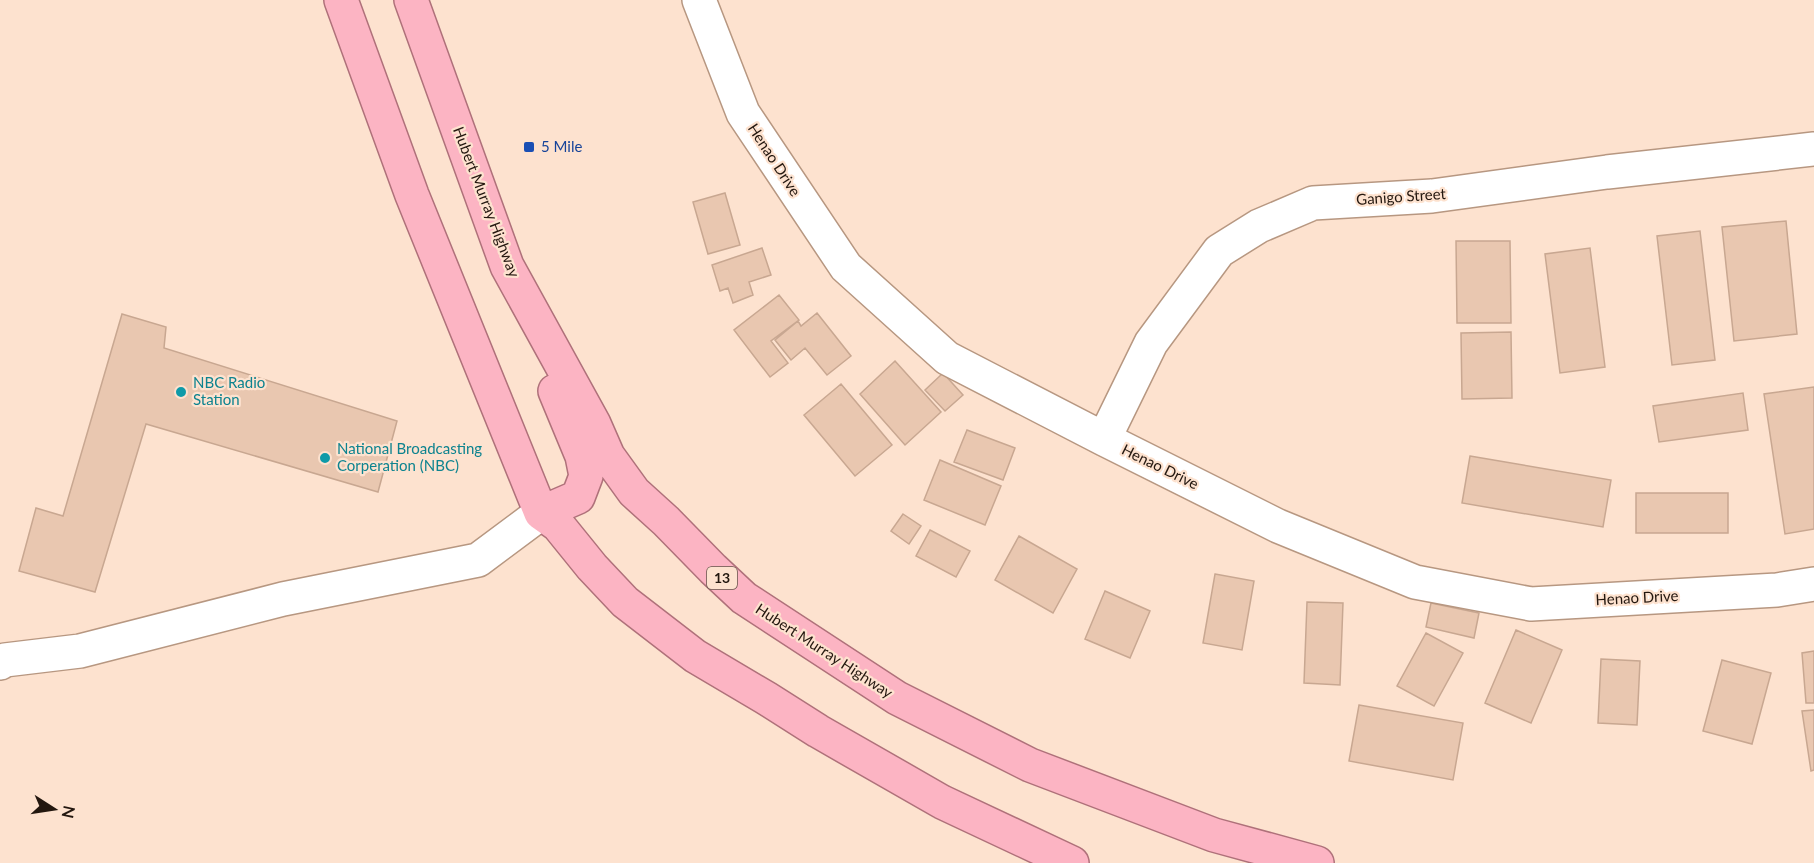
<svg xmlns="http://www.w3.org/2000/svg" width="1814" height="863" viewBox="0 0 1814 863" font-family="Lato,sans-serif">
	<rect width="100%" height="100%" fill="#fde2cf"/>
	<path fill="#e9c7b0" stroke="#c8a791" stroke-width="1.5" d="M725 193 740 245 708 254 693 202Z
		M1786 221 1797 334 1734 341 1722 227Z
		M1700 231 1715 360 1672 365 1657 236Z
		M1456 241H1510L1511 323H1457Z
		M762 248 771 275 749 282 753 295 733 303 728 288 720 291 712 265Z
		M1590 248 1605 367 1560 373 1545 254Z
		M779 295 799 320 771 341 788 363 770 377 734 330Z
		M817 313 851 356 827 375 805 348 791 360 775 340 798 321 801 326Z
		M122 314 166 327 164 348 397 421 378 492 146 424 95 592 19 571 36 508 63 516Z
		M1511 332 1512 398 1462 399 1461 333Z
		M895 361 941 412 905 445 860 394Z
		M943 373 963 395 945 411 925 390Z
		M841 384 892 445 855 476 804 415Z
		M1814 387V529L1785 534 1764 394Z
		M1743 393 1748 430 1659 442 1653 406Z
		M967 430 1015 448 1003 480 954 462Z
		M1470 456 1611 480 1603 527 1462 503Z
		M940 460 1001 486 985 525 924 500Z
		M1636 493H1728V533H1636Z
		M903 514 921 526 909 544 891 531Z
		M930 530 970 551 956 577 916 556Z
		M1019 536 1077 569 1053 613 995 580Z
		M1215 574 1254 581 1242 650 1203 643Z
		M1105 591 1150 611 1130 658 1085 639Z
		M1307 602 1343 603 1340 685 1304 683Z
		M1431 603 1479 613 1474 638 1426 627Z
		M1516 630 1562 650 1531 723 1485 703Z
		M1426 633 1463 653 1434 706 1397 686Z
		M1814 651V703H1806L1802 653Z
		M1601 659 1640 661 1637 725 1598 723Z
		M1722 660 1771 673 1752 744 1703 731Z
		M1359 705 1463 723 1453 780 1349 761Z
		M1814 710V770L1811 771 1802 711Z"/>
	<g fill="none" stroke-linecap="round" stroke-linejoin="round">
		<defs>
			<path id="minor" d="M699 0 743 113 846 267 947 358 1104 439 1278 526 1415 582 1531 604 1777 590 1814 584
				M1104 439 1151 343 1219 251 1259 226 1313 203 1432 196 1607 172 1814 149
				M0 663 5 660 80 651 283 599 478 560 541 513"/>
			<path id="trunk" d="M341 0 412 195 541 513 558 525 592 567 625 602 695 656 766 698 818 731 942 802 1072 863
				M411 0 507 266 594 424 608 456 634 492 666 521 713 569 744 598 897 698 1030 765 1214 835 1317 863
				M541 513 578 497 586 476 582 456 555 391"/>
		</defs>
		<use href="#minor" stroke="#b79781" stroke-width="36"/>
		<use href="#trunk" stroke="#af717a" stroke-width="36"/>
		<use href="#minor" stroke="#fff" stroke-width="33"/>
		<use href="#trunk" stroke="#fcb4c3" stroke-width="33"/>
	</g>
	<rect fill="#1a4fb4" stroke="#fde2cf" stroke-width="2" x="523" y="141" width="12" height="12" rx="3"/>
	<g fill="#0f9aa8" stroke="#fde2cf" stroke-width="2">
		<circle cx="181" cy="392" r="6"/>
		<circle cx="325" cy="458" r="6"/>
	</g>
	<g text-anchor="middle" stroke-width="4.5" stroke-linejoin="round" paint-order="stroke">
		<rect fill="#fde2cf" stroke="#645449" stroke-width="1.5" x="707" y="567" width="30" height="22" rx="4.5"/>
		<g font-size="14" font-weight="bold" fill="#23170f">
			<text x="722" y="583">13</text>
		</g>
		<g font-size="15" fill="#164399" stroke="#fde2cf" text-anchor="start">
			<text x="541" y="152">5 Mile</text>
		</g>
		<g font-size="15" fill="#23170f" stroke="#fde2cf">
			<text transform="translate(774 160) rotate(57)" y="5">Henao Drive</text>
			<text transform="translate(1401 197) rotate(-4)" y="5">Ganigo Street</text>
			<text transform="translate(486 202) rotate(69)" y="5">Hubert Murray Highway</text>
			<text transform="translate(1160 467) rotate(26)" y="5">Henao Drive</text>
			<text transform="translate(1637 598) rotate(-3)" y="5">Henao Drive</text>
			<text transform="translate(824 651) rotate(33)" y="5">Hubert Murray Highway</text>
		</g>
		<g font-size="15" fill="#0d838f" stroke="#fde2cf" text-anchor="start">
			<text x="193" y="388">NBC Radio<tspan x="193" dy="17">Station</tspan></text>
			<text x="337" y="454">National Broadcasting<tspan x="337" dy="17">Corperation (NBC)</tspan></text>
		</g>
	</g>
	<g transform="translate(54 809) rotate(102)" stroke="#fde2cf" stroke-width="4.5" paint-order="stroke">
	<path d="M0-4.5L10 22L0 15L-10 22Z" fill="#23170f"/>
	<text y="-9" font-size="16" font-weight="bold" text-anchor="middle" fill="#23170f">N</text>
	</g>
</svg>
